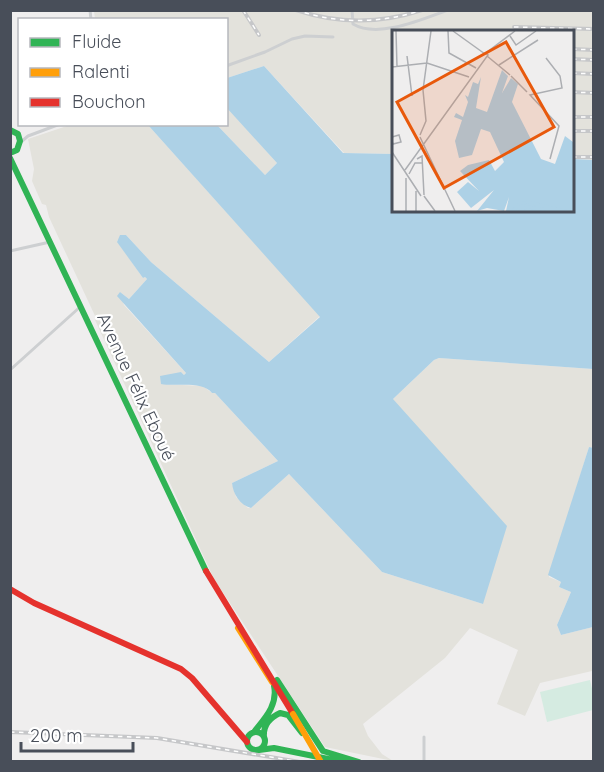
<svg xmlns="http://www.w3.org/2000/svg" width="604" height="772" viewBox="0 0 604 772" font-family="Quicksand,sans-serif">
	<rect width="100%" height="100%" fill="#efeeee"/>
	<path fill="#e3e2dc" d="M94 11H593V160L573 159 572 32H394V154L344 153 264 66 227 78 226 20 95 19Z
		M227 107 277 163 265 175 217 125 226 124Z
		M70 125H148L320 316 269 362 151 262 126 235 117 241 143 278 145 277 147 279 129 299 120 292 124 305 186 373 184 375 181 372 162 384 203 386 212 393H215L278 461 232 483 236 497 248 508H251L289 474 382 572 483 604 393 399 434 360 439 358 593 369V448L589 447 549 577 561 582 559 587 571 592 557 625 561 635 593 627V674L592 671 540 683 525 716 497 704 518 650 470 628 445 658 363 724 368 736 382 754 393 761 325 747 214 579 95 320 96 318 49 217 46 205 42 204 32 181 34 169 28 139Z"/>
	<path fill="#d5ebe1" d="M590 680 593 693V710L547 722 540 692Z"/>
	<path fill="#add1e6" d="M264 66 343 153 394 154V210H572L573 159 593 160V369L439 358 434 360 393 399 507 526 483 604 382 572 289 474 251 508C240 505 233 494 232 483L278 461 215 393H212C202 380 176 387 161 384L160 376 181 372 184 375 186 373 117 296 120 292 129 299 147 279 145 277 143 278 117 242 120 235H126L151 262 269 362 320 317 148 125H217L265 175 277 163 226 107 227 78Z
		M589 447 594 448 593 627 561 635 557 625 571 592 559 587 561 582 548 575Z"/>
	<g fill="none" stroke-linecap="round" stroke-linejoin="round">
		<path stroke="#cdcfd1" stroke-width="3" d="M90 10 91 20
			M352 10 353 24C378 39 423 19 448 10
			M226 66 265 52 292 39 305 36 333 37
			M21 142 28 136 60 124
			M10 251 50 242
			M10 370 80 307
			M424 762V737"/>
		<path stroke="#30b455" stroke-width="6" d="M10 130 18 134 20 141 17 150 10 153
			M10 158 206 571
			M277 680 323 751 359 762
			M247 741a9 9 0 1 1 18 0a9 9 0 1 1-18 0Z
			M254 732C265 718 278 705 274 686
			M264 737C263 725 269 718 280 713L288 715 302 733
			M259 750 274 748 343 762"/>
		<path stroke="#ff9f0a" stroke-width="6" d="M238 628 272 682"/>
		<path stroke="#e5322d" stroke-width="6" d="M206 571 293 714
			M10 589 34 603 181 669 192 678 247 742"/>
		<defs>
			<path id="rail" d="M243 10 259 35
				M296 10C338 24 380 24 422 10
				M514 27 594 29
				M572 49 594 50
				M572 59 594 60
				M572 73 594 74
				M572 92 594 93
				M572 117H594
				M572 131H594
				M572 157H594
				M10 732 157 738 300 762"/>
		</defs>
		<use href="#rail" stroke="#c6c7c9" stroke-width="4"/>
		<use href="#rail" stroke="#fff" stroke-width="1.5" stroke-dasharray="4.5" stroke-linecap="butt"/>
		<path stroke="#ff9f0a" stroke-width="6" d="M293 714 321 762"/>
	</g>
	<g text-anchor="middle" stroke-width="4.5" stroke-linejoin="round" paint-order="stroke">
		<g font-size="18" fill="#484e59" stroke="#fff">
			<text transform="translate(136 387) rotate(65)" y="6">Avenue Félix Eboué</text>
		</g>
	</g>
	<g transform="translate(392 30)">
		<rect width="182" height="182" fill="#efeeee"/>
		<path d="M110 40 116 46 110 63 119 48 126 54 120 72 149 129 163 134 173 106 181 112V181H114L117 167 112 181 95 178 85 181 102 160 79 178 65 162 76 152 87 161 68 141 76 135 97 130 103 141 112 132 98 102 89 99 80 125 67 128 63 111 70 90 62 87 64 83 71 87 76 72 73 65 76 67 81 52 86 54 89 47 84 78 95 82Z" fill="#add1e6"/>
		<path fill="none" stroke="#add1e6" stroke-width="3" d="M121 181 127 174 136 172 174 181M127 181 135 177 169 181"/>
		<path fill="none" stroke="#acaeb2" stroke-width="1.5" d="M4 1 5 37M56 1 57 23 84 38M61 1 93 24M118 6 124 15 144 1M95 22 123 1M15 26 20 66M95 26 118 45M154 28 168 46 170 58 138 65 167 96 158 129M107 35 146 10M0 37 35 33 77 47M119 46 135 62M28 105 34 91 31 60 39 1M0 107 7 105 9 112 1 114 0 111M28 107 63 181M0 122 29 166M25 129 30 126 32 165M13 140 96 25 93 23M17 144 23 133H31M24 161V181M32 166 43 181M14 181V148"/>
		<path fill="#e8590c" fill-opacity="0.15" stroke="#e8590c" stroke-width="3" d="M114 12 162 97 52 158 5 72Z"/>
		<rect width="182" height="182" fill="none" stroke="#484e59" stroke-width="3"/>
	</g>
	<rect width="604" height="772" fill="none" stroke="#484e59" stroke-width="24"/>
	<rect x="18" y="18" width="210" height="108" fill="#ffffff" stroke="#b6b8bd" stroke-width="1.5"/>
	<rect x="30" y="38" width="30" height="9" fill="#30b455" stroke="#b6b8bd" stroke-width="1.5"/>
	<text x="72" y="48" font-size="18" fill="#484e59">Fluide</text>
	<rect x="30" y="68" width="30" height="9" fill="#ff9f0a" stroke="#b6b8bd" stroke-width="1.5"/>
	<text x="72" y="78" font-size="18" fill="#484e59">Ralenti</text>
	<rect x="30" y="98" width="30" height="9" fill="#e5322d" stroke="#b6b8bd" stroke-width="1.5"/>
	<text x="72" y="108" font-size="18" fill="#484e59">Bouchon</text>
	<path d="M21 742v9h112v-9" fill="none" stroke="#484e59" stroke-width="3"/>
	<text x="30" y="742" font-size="18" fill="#484e59" stroke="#ffffff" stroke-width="4.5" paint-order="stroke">200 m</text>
</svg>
